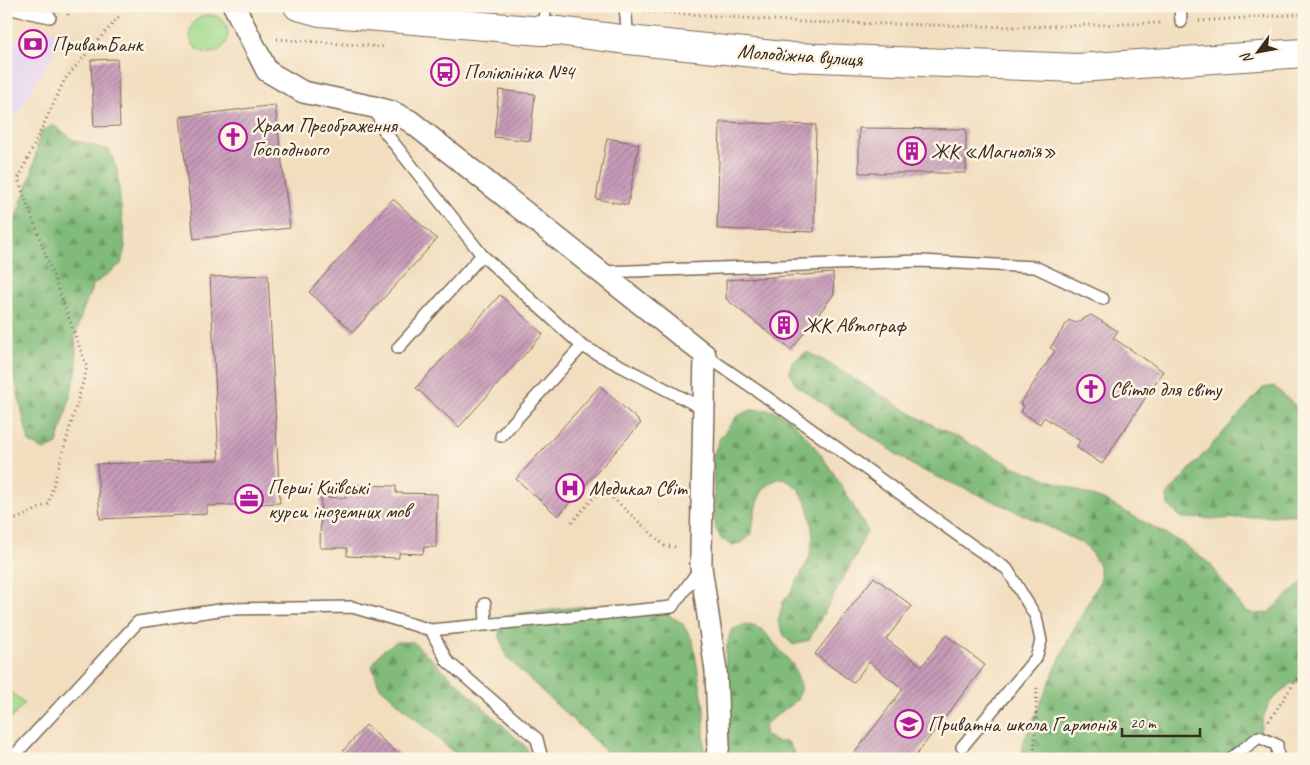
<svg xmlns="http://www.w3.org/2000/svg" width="1310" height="765" viewBox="0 0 1310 765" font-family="Caveat,sans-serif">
	<defs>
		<pattern id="forest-firs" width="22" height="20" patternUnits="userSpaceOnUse" patternTransform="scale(1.25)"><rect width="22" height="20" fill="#80bb79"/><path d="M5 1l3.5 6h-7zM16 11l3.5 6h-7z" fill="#6a9863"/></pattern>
		<pattern id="building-hatch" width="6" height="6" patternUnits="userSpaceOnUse" patternTransform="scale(1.25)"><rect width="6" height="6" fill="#c79bb9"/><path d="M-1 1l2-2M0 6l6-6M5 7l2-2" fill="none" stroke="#a37f96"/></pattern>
	</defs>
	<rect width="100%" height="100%" fill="#fcf5e5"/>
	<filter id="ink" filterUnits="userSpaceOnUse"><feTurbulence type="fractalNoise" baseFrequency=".02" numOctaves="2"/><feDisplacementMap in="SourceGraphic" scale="10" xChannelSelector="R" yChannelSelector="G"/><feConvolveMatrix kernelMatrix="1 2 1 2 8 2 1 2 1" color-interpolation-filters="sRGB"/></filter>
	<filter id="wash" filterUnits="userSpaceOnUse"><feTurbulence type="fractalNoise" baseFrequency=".0096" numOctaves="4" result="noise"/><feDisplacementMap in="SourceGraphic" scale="20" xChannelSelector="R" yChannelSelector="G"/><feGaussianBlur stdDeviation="1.12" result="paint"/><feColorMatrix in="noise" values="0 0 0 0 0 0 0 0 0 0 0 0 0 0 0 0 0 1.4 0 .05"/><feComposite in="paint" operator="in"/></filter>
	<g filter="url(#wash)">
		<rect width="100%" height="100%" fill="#f2debf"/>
		<path fill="#e4d3f2" d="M44 29 53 30 63 37 6 132V44Z"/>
		<path fill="#a1db8e" stroke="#6e8256" d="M190 34a19 19 0 1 1 38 0a19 19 0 1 1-38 0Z
			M6 688 24 704 6 724Z"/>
		<path fill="url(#forest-firs)" stroke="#5e724c" d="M53 125 74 140 109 150 117 169 125 247 121 264 93 285 83 310 75 338 77 368 66 413 57 444 44 450 29 442 6 340V248L13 224 32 173 40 133Z
			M806 352 821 359 919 418 1015 467 1106 501 1182 543 1210 564 1244 610 1254 614 1268 613 1304 581V680L1290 684 1269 703 1263 718 1259 737 1241 752 1223 754 1217 759H1021L1024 741 1068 640 1101 579 1099 565 1086 545 1018 512 915 467 796 385 789 372 792 363Z
			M1274 386 1304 414V514L1220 519 1182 518 1168 505 1167 495 1263 388Z
			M751 410C758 410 768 409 774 411 810 425 848 497 867 530L855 557 809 640 793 645 785 637 778 622 783 602 790 594 809 559 813 536 809 509 799 489 784 478C757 481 754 511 752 534L743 542 733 545 721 539 715 527 713 456 720 438 737 416Z
			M597 605 660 610 682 623 693 641 704 708V750L701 759H614L506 657 499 632 513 614Z
			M746 624 762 629 793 665 801 686 797 700 765 724 764 735 777 742H788L796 756V759H723L726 651 731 630Z
			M396 642H413L526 747 530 759H461L379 686 372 666 382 651Z"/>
		<g id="blocks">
			<path fill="url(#building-hatch)" d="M117 59 120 126 94 127 91 60Z
				M499 90 535 94 530 141 494 137Z
				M275 105 290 228 194 239 180 117Z
				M720 122 816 125 814 232 717 229Z
				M859 128 966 129V173H859Z
				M607 138 639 144 628 205 596 199Z
				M393 199 437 239 353 332 309 292Z
				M833 273 834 294 791 350 726 299V280Z
				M268 275 280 503 207 506V514L100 519 97 464 219 460 210 277Z
				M500 295 543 334 459 427 416 388Z
				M1091 315 1118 331 1113 338 1163 371 1102 464 1076 447 1080 441 1044 417 1040 424 1021 412 1024 406 1020 404 1055 351 1050 348 1069 320 1075 323Z
				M600 386 641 423 558 516 516 479Z
				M347 485 396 486V493L437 494 436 547H424L423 554 399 553V558L347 556V548H320L321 497 346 498Z
				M874 577 912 606 886 639 922 666 946 635 985 665 913 759H850L903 689 869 662 853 683 815 654Z
				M366 725 404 759H336Z"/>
		</g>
	</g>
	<g filter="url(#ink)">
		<use href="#blocks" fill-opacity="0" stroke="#7b6956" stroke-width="1"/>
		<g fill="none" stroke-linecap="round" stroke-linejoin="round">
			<defs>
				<path id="service" d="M625 6 628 40
					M1180 6 1181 22
					M6 8 50 17
					M542 31 546 6
					M374 107 385 132 482 255 582 346 704 409
					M602 272 921 261 1035 267 1103 299
					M398 348 482 255
					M705 355 765 396 970 544 1007 569 1036 617 1041 641 1036 658 962 747
					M501 436 582 346
					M485 604 486 625
					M431 630 447 661 537 739 542 759
					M11 759 138 622 226 609 352 607 431 630 672 607 701 567
					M1230 759 1259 737 1277 745 1278 759"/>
				<path id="minor" d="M234 6 267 71 303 92 374 107 392 112 410 121 705 355 701 550V567L716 671 719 745 716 759"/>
				<path id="tertiary" d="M298 6 320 12 542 31H558L628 40 793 57 1078 68 1304 53"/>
			</defs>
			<use href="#service" stroke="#7b6956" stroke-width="14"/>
			<use href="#minor" stroke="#7b6956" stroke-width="24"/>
			<use href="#tertiary" stroke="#7b6956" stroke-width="30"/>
			<path stroke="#7b6956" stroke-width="3" stroke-dasharray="1 4" stroke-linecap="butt" d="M644 11 802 22 1020 27 1163 23
				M68 15 72 6
				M1199 21 1304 14
				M277 39 385 47
				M6 522 19 518 48 504 87 368 18 179 65 79 121 14
				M572 522 602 488 665 546 678 547
				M1269 721 1304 668
				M1034 759 1037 687"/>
			<use href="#service" stroke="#fff" stroke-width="11"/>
			<use href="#minor" stroke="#fff" stroke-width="21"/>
			<use href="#tertiary" stroke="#fff" stroke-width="28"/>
		</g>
	</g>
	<defs>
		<symbol id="bank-ring" viewBox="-11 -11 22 22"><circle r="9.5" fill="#fcf5e5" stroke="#b5179e" stroke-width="1.5"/><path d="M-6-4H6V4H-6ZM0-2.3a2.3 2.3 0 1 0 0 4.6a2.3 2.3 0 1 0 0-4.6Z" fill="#b5179e"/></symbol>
		<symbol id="bus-ring" viewBox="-11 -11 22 22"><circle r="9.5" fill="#fcf5e5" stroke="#b5179e" stroke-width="1.5"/><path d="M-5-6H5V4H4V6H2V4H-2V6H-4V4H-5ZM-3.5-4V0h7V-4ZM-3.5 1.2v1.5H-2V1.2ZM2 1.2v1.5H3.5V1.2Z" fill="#b5179e"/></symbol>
		<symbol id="church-ring" viewBox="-11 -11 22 22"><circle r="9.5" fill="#fcf5e5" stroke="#b5179e" stroke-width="1.5"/><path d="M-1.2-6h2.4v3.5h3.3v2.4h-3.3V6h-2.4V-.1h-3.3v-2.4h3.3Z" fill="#b5179e"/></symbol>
		<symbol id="building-ring" viewBox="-11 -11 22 22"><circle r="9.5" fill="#fcf5e5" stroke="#b5179e" stroke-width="1.5"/><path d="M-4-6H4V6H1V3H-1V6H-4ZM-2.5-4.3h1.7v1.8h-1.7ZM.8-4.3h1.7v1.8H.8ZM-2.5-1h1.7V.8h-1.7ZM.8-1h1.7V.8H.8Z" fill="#b5179e"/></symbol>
		<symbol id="hospital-ring" viewBox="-11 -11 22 22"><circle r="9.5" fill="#fcf5e5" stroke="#b5179e" stroke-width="1.5"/><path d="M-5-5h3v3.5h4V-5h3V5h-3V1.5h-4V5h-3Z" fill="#b5179e"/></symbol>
		<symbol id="office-ring" viewBox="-11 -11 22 22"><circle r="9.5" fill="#fcf5e5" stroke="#b5179e" stroke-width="1.5"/><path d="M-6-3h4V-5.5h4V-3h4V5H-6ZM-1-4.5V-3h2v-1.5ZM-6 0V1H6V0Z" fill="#b5179e"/></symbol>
		<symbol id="school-ring" viewBox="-11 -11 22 22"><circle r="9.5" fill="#fcf5e5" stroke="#b5179e" stroke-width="1.5"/><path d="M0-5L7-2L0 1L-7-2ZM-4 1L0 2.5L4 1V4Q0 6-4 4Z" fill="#b5179e"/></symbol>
	</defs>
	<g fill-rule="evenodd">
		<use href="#bank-ring" x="17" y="28" width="32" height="32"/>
		<use href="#bus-ring" x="429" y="56" width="32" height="32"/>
		<use href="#church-ring" x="217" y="121" width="32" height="32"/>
		<use href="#building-ring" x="896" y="135" width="32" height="32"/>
		<use href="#building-ring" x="768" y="309" width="32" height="32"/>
		<use href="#church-ring" x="1075" y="373" width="32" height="32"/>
		<use href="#hospital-ring" x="554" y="472" width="32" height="32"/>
		<use href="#office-ring" x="233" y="483" width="32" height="32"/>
		<use href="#school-ring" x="893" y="708" width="32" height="32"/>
	</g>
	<g text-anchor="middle" stroke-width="5" stroke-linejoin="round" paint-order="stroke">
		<g font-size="21" fill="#3b2a1e" stroke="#fcf5e5" text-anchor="start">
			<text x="52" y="51">ПриватБанк</text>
			<text x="464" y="79">Поліклініка №4</text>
			<text x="252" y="132">Храм Преображення<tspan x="252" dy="24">Господнього</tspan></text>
			<text x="931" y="158">ЖК «Магнолія»</text>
			<text x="803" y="332">ЖК Автограф</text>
			<text x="1110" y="396">Світло для світу</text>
			<text x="268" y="494">Перші Київські<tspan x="268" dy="24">курси іноземних мов</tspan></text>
			<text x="589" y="495">Медикал Світ</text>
			<text x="928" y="731">Приватна школа Гармонія</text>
		</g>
		<g font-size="21" fill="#3b2a1e" stroke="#fcf5e5">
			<text transform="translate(800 55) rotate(4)" y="7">Молодіжна вулиця</text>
		</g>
	</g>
	<rect width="1310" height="765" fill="none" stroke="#fcf5e5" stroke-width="25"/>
	<g transform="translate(1258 52) rotate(238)" stroke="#fcf5e5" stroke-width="4" paint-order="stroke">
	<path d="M0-4L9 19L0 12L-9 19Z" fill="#3b2a1e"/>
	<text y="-8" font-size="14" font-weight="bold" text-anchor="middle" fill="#3b2a1e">N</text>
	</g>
	<path d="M1122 728v8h78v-8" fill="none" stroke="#3b2a1e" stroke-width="2.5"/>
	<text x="1130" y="728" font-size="15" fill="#3b2a1e" stroke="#fcf5e5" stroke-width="4" paint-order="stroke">20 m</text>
</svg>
